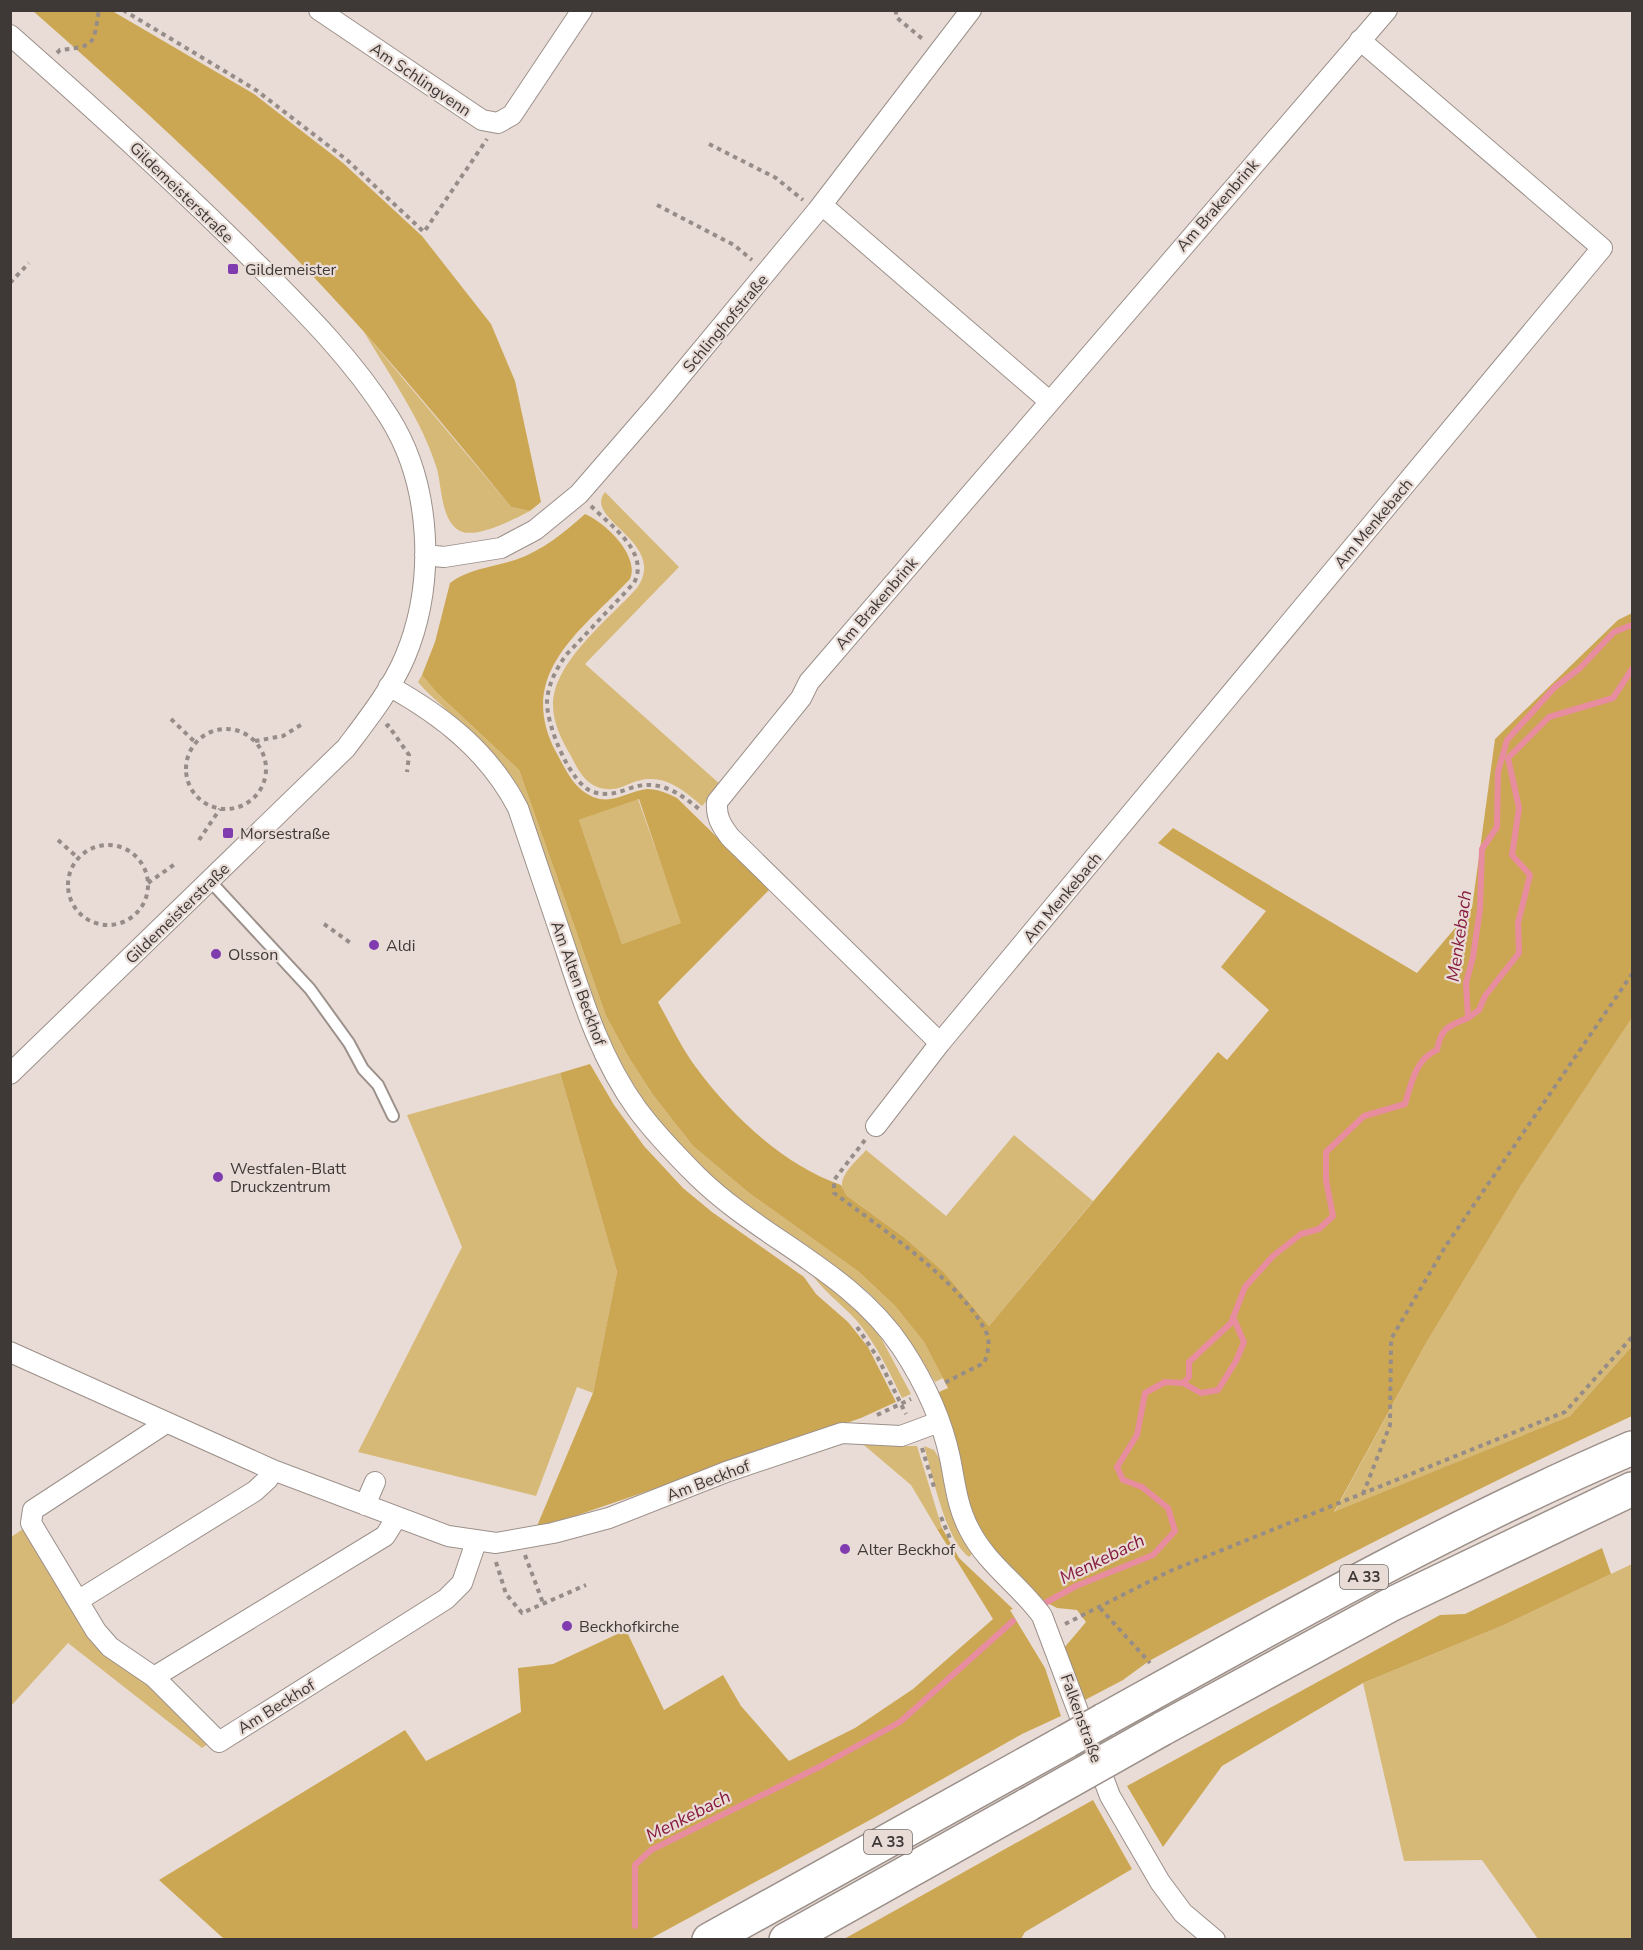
<svg xmlns="http://www.w3.org/2000/svg" width="1643" height="1950" viewBox="0 0 1643 1950" font-family="'Nunito Sans',sans-serif">
	<rect width="100%" height="100%" fill="#e9dcd6"/>
	<path fill="#d7b977" d="M364 332 511 507 530 511C515 519 476 539 460 531 441 521 442 488 437 469 422 420 390 376 364 332Z
		M605 492 679 567 585 664 721 785 702 806C684 790 663 773 637 781 627 784 617 791 606 789 587 787 579 772 571 756 562 741 553 723 553 705 553 662 610 618 637 588 669 542 582 520 605 492Z
		M422 675 437 693 519 770 606 1016 629 1058 653 1095 693 1146 749 1193 859 1272 895 1306 924 1342 943 1378 935 1382C913 1344 889 1307 853 1280 793 1232 722 1196 671 1137 594 1047 564 917 526 806 500 757 466 728 426 691L418 682Z
		M638 799 682 923 622 944 579 820Z
		M1632 1018V1346L1570 1416 1334 1513 1425 1345 1522 1184Z
		M560 1073 617 1272 593 1393 577 1387 536 1496 358 1452 462 1247 407 1115Z
		M1014 1135 1093 1201 989 1326 944 1272 905 1238 846 1195C833 1179 855 1163 866 1150L946 1216Z
		M809 1270 862 1313 881 1338 911 1394 902 1398C889 1371 876 1344 857 1321 841 1303 822 1291 809 1270Z
		M858 1440 896 1446H917L942 1528 937 1529 911 1485Z
		M924 1446 934 1450 939 1458 953 1515 973 1553 969 1557C945 1540 933 1475 924 1446Z
		M26 1527 136 1670 209 1743 202 1748 68 1643 11 1706V1537Z
		M1632 1564V1939H1538L1482 1860 1404 1861 1363 1683 1504 1625Z"/>
	<path fill="#cca753" fill-rule="evenodd" d="M105 10 114 12 254 94 343 163 422 236 491 324 515 381 541 502 530 511 511 507C463 448 415 390 365 333 263 218 148 112 33 11Z
		M585 514C606 523 640 556 630 579 581 631 515 674 556 752 566 770 573 788 593 797 613 805 628 791 647 789 658 789 667 793 677 798L770 889 658 1002C670 1023 681 1047 695 1066 731 1115 783 1165 841 1185L846 1195 905 1238 944 1272 989 1326 1218 1052 1227 1060 1269 1010 1221 967 1266 911 1158 843 1173 828 1417 973 1472 908 1495 739 1618 620 1632 613V1018L1522 1184 1425 1345 1334 1512 1570 1416 1632 1346V1416C1468 1492 1308 1574 1149 1661L1123 1680 1083 1701 1064 1648 1086 1622 1077 1610 1057 1608 1037 1598 987 1544 970 1510 956 1440 939 1392 948 1388 924 1342 895 1306 859 1272 749 1193 693 1146 653 1095 629 1058 606 1016 519 770 437 693 422 675 435 642 450 583C468 569 494 567 515 560 542 551 565 532 585 514ZM639 799 681 923 622 944 579 820Z
		M590 1064 614 1105 644 1146 683 1188 712 1212 804 1277 816 1294 848 1322 868 1347 896 1402 861 1418 572 1517 537 1526 593 1393 617 1272 560 1073Z
		M942 1528 959 1558 1013 1609 1010 1610 1045 1668 1061 1716 1022 1734 870 1820 650 1939H224L159 1880 405 1730 426 1761 521 1712 518 1668 553 1664 626 1630 664 1710 723 1675 741 1706 789 1761 855 1728 913 1689 993 1619 937 1529Z
		M1602 1548 1611 1574 1504 1625 1363 1683 1222 1766 1163 1847 1127 1786 1440 1615 1465 1614Z
		M1093 1800 1132 1869 1025 1932 1021 1939H844Z"/>
	<g fill="none" stroke-linecap="round" stroke-linejoin="round">
		<path stroke="#e88d9f" stroke-width="6" d="M1468 1018 1479 1010 1485 996 1519 953 1518 923 1530 875 1512 855 1519 808 1508 758 1549 717 1613 698 1632 669
			M1183 1383 1201 1393 1218 1390 1236 1361 1244 1342 1233 1317
			M1045 1603 1076 1586 1153 1555 1175 1531 1168 1508 1142 1487 1123 1480 1117 1467 1137 1435 1145 1393 1165 1382 1183 1383 1189 1377V1362L1231 1323 1245 1287 1273 1256 1301 1234 1319 1229 1333 1216 1326 1180V1152L1364 1116 1405 1104C1411 1084 1416 1058 1437 1050 1441 1028 1448 1026 1468 1018L1466 983 1473 957 1480 909 1482 849 1497 827 1498 772 1507 740 1555 687 1579 669 1614 632 1632 625
			M635 1926V1865L651 1850 819 1767 900 1722 1013 1621"/>
		<defs>
			<path id="service" d="M210 881 310 989 349 1043 363 1069 378 1085 393 1116"/>
			<path id="minor" d="M319 10 482 120 498 123 512 115 582 10
				M10 35C93 108 175 182 253 260 302 309 352 358 389 417 432 485 436 583 405 657 391 690 367 720 346 748L10 1074
				M822 205 1049 401
				M425 555 444 557 501 548 535 530 579 494 657 404 817 211 971 10
				M389 686C443 716 489 752 518 808 534 855 550 903 566 950 584 1005 602 1061 637 1109 654 1132 676 1155 697 1176 761 1239 851 1271 902 1348 923 1380 942 1420 950 1458 955 1483 957 1506 969 1529 987 1565 1020 1585 1042 1616L1110 1796 1160 1882 1183 1913 1215 1940
				M940 1043 730 837C721 825 716 817 717 802L801 698 809 682 1387 10
				M876 1126 940 1043 1602 248 1360 40
				M10 1352 273 1470 448 1536 496 1543 553 1533 609 1518 726 1472 842 1433 901 1436 939 1422
				M166 1423 33 1510 31 1523 96 1631 110 1647 154 1677 219 1742 446 1599 462 1583 476 1542
				M365 1505 375 1482
				M79 1600 255 1491 268 1479 273 1470
				M154 1677 385 1536 397 1517"/>
			<path id="motorway" d="M1104 1720C1277 1624 1450 1526 1632 1448
				M1162 1729 1392 1604 1632 1489
				M709 1940 1067 1741
				M786 1940 1029 1804"/>
		</defs>
		<use href="#service" stroke="#9c908a" stroke-width="14"/>
		<use href="#minor" stroke="#9c908a" stroke-width="22"/>
		<use href="#motorway" stroke="#9c908a" stroke-width="36"/>
		<path stroke="#968c88" stroke-width="4" stroke-dasharray="4.5 4.5" stroke-linecap="butt" d="M123 10 256 90 347 160 424 232 487 139
			M896 10V17L925 41
			M57 53 60 50C97 46 93 44 99 10
			M709 144 776 178 803 200
			M657 205 734 245 752 260
			M10 283 29 263
			M591 506C611 526 650 552 634 583L566 655C556 669 548 685 547 701 546 724 570 784 593 792 606 796 617 793 628 789 657 778 677 791 699 809
			M171 719 196 743
			M386 727 388 725 409 755 407 772
			M186 769a40 40 0 1 1 80 0a40 40 0 1 1-80 0Z
			M255 741 283 736 304 723
			M58 840 78 858
			M199 840 220 809
			M68 885a40 40 0 1 1 80 0a40 40 0 1 1-80 0Z
			M148 883 175 864
			M324 924 352 944
			M865 1140 834 1180V1193C881 1228 955 1277 984 1328 991 1339 989 1351 984 1363L942 1384
			M857 1327 878 1358 906 1414
			M877 1415 911 1399
			M922 1448 934 1487
			M1363 1494 1390 1425 1391 1339 1445 1247 1632 974
			M941 1517 951 1541
			M525 1555 543 1603
			M496 1562 506 1594 522 1613 586 1585
			M1100 1608 1150 1663
			M1065 1624 1170 1571 1565 1412 1632 1337"/>
		<use href="#service" stroke="#fff" stroke-width="10"/>
		<use href="#minor" stroke="#fff" stroke-width="20"/>
		<use href="#motorway" stroke="#fff" stroke-width="33"/>
		<defs>
			<path id="motorway-bridge" d="M1067 1741 1104 1720
				M1029 1804 1162 1729"/>
		</defs>
		<use href="#motorway-bridge" stroke="#9c908a" stroke-width="36" stroke-linecap="butt"/>
		<use href="#motorway-bridge" stroke="#fff" stroke-width="33"/>
	</g>
	<g fill="#803caf" stroke="#e9dcd6" stroke-width="2">
		<rect x="227" y="263" width="12" height="12" rx="3"/>
		<rect x="222" y="827" width="12" height="12" rx="3"/>
		<circle cx="374" cy="945" r="6"/>
		<circle cx="216" cy="954" r="6"/>
		<circle cx="218" cy="1177" r="6"/>
		<circle cx="845" cy="1549" r="6"/>
		<circle cx="567" cy="1626" r="6"/>
	</g>
	<g text-anchor="middle" stroke-width="4.5" stroke-linejoin="round" paint-order="stroke">
		<g fill="#e9dcd6" stroke="#716966" stroke-width="1.5">
			<rect x="1340" y="1565" width="48" height="24" rx="4.5"/>
			<rect x="864" y="1830" width="48" height="24" rx="4.5"/>
		</g>
		<g font-size="15" font-weight="bold" fill="#3e3836">
			<text x="1364" y="1582">A 33</text>
			<text x="888" y="1847">A 33</text>
		</g>
		<g font-size="16" fill="#3e3836" stroke="#e9dcd6">
			<text transform="translate(421 79) rotate(34)" y="6">Am Schlingvenn</text>
			<text transform="translate(182 192) rotate(44)" y="6">Gildemeisterstraße</text>
			<text transform="translate(1217 205) rotate(-49)" y="6">Am Brakenbrink</text>
			<text transform="translate(725 323) rotate(-50)" y="6">Schlinghofstraße</text>
			<text transform="translate(1373 523) rotate(-50)" y="6">Am Menkebach</text>
			<text transform="translate(876 603) rotate(-49)" y="6">Am Brakenbrink</text>
			<text transform="translate(1062 897) rotate(-50)" y="6">Am Menkebach</text>
			<text transform="translate(177 913) rotate(-44)" y="6">Gildemeisterstraße</text>
			<text transform="translate(579 983) rotate(70)" y="6">Am Alten Beckhof</text>
			<text transform="translate(708 1480) rotate(-21)" y="6">Am Beckhof</text>
			<text transform="translate(276 1706) rotate(-32)" y="6">Am Beckhof</text>
			<text transform="translate(1082 1718) rotate(70)" y="6">Falkenstraße</text>
		</g>
		<g font-size="16" fill="#3e3836" stroke="#e9dcd6" text-anchor="start">
			<text x="245" y="275">Gildemeister</text>
			<text x="240" y="839">Morsestraße</text>
			<text x="386" y="951">Aldi</text>
			<text x="228" y="960">Olsson</text>
			<text x="230" y="1174">Westfalen-Blatt<tspan x="230" dy="18">Druckzentrum</tspan></text>
			<text x="857" y="1555">Alter Beckhof</text>
			<text x="579" y="1632">Beckhofkirche</text>
		</g>
		<g font-size="18" font-style="italic" fill="#861c3e" stroke="#e9dcd6">
			<text transform="translate(1459 936) rotate(-82)" y="6">Menkebach</text>
			<text transform="translate(1102 1559) rotate(-26)" y="6">Menkebach</text>
			<text transform="translate(688 1816) rotate(-27)" y="6">Menkebach</text>
		</g>
	</g>
	<rect width="1643" height="1950" fill="none" stroke="#3e3836" stroke-width="24"/>
</svg>
